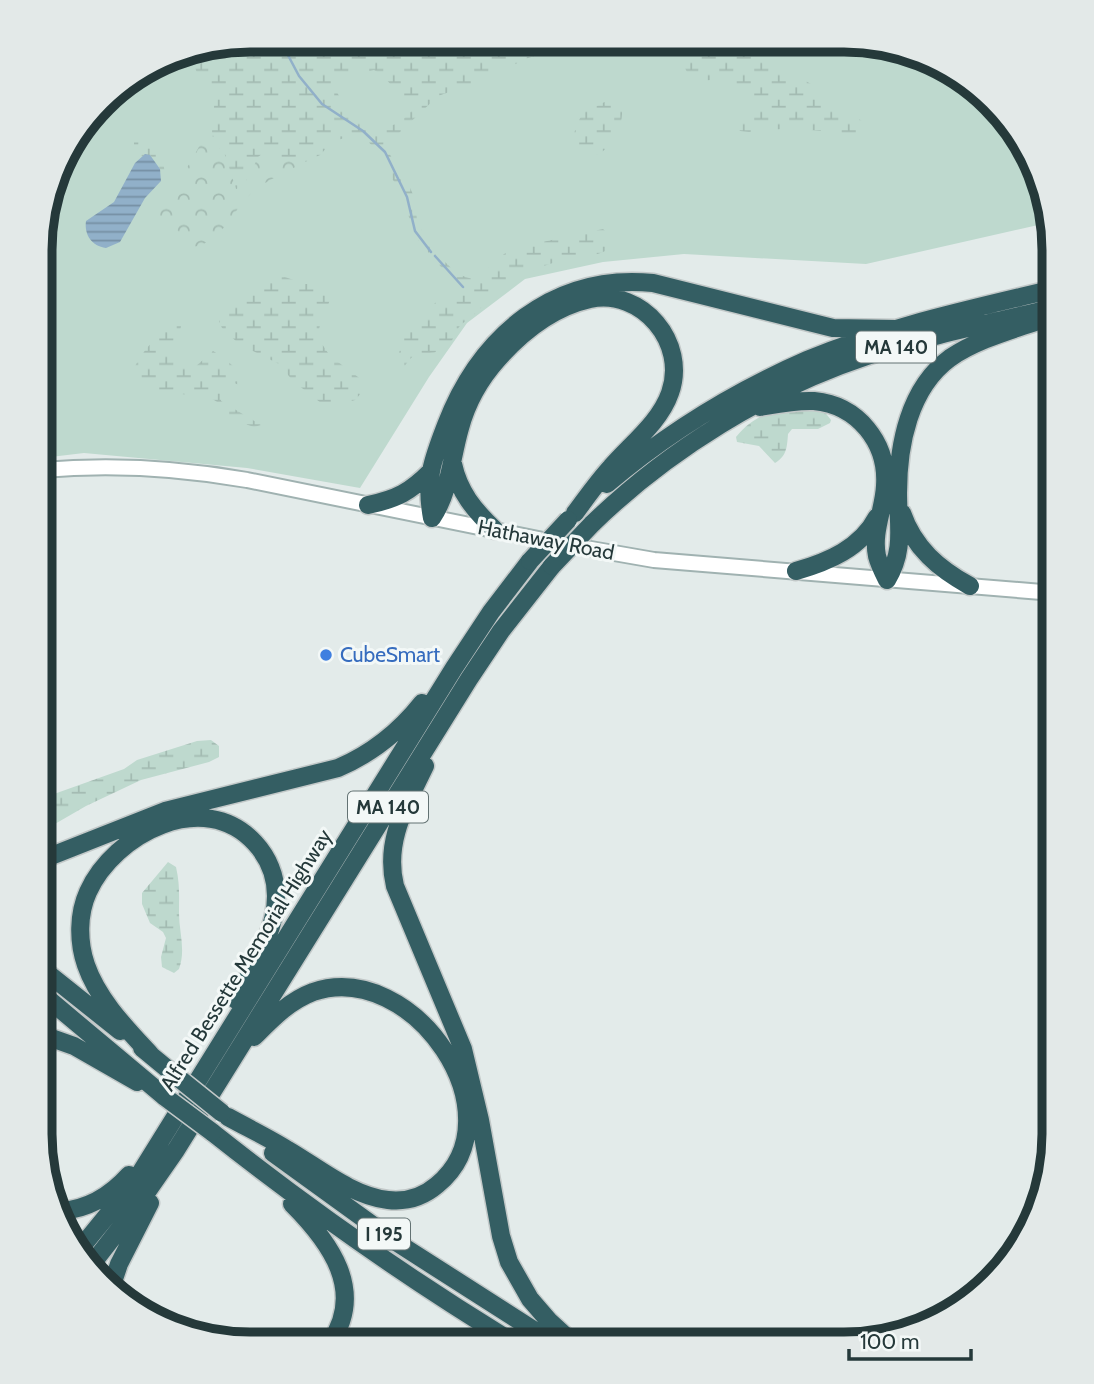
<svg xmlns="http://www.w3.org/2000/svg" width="1094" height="1384" viewBox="0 0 1094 1384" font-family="Cabin,sans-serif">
	<defs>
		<pattern id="forest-crowns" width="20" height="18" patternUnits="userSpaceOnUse" patternTransform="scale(1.75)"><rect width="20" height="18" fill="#bed9ce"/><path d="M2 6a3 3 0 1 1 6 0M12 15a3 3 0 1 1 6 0" fill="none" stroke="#a3bbb2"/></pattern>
		<pattern id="wetland-marsh" width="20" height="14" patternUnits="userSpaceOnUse" patternTransform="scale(1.75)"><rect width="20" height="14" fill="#bed9ce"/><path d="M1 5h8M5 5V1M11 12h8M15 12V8" fill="none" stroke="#a3bbb2"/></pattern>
		<pattern id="water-rules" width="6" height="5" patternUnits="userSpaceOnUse" patternTransform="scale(1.75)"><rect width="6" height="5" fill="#91b0c9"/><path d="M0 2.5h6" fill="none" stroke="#7690a4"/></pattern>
	</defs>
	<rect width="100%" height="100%" fill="#e3ebea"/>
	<path fill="#bed9ce" d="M250 40 872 42 961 76 1026 146 1047 223 866 264 684 254 603 262 525 279 467 323 429 377 360 488 247 468 84 453 42 458V222L68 146 112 92 182 52Z"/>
	<path fill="url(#forest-crowns)" d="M211 125 216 144 225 155 237 189 243 187 258 157 263 154 303 163C287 172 269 179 255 190 232 208 224 243 192 247L177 230 160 222 158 208 190 163Z"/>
	<path fill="url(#wetland-marsh)" fill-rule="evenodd" d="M250 40 363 41 379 51 383 41H568L547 52 525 59 491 77 438 96 398 134 389 153 392 158 398 161 415 199 417 221 431 249 429 253 417 239 411 226 404 196 393 180 386 163 387 160 359 133 332 142 320 155 303 163 262 154 258 157 243 187 236 189 225 155 216 144 212 132 215 95C211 88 207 89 202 84 198 80 192 56 191 50ZM374 70C397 83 393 98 411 111 399 126 387 128 368 128L366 122C349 111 341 103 334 85L341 78Z
		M703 42 734 44 760 60 802 79 811 84 825 99 862 121 867 132 859 135 792 128 749 132 740 131 736 124 756 106C755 99 752 98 747 93 742 89 735 82 729 81 708 76 691 91 683 62L695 44Z
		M615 97H620C627 119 616 149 593 156L575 142 574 134 577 123 584 112Z
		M142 133H147C158 141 170 168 161 181L160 169 150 155 142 156 134 167V142Z
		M603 229C610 235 617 243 607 250 597 256 586 255 576 257 560 260 539 267 525 274 516 279 506 284 498 291 488 299 481 309 471 317 467 320 462 323 459 327 455 333 453 341 448 345 426 364 419 338 401 373H397C397 364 399 349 403 340 409 324 438 296 455 293L452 279 433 258 435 254C450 264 455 277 475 279L504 254 519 247Z
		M285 277 305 284H331C334 304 318 319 318 338L330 356 362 380 365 385 364 390 355 400 340 404 321 403 293 381 279 364 239 344 222 328 219 321 229 311 227 303C246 293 263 278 285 277Z
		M173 323H177L181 326C178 343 166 368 195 367L213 351 223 357 256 387 252 391 230 381 222 388 221 401 261 425 254 427C245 424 231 420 225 412 221 408 220 403 214 400 191 387 141 406 133 370 142 352 157 334 173 323Z
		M802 406 824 411 831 420 830 423 818 429H792L788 434C787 447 787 456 775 463L759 446 737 442 736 437C754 415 775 409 802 406Z
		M211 740 219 746V757L209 762 141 780 86 806 41 832V800L54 794 124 769 137 760 197 741Z
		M168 862 176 867C180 884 179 897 179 913 179 932 186 950 179 969L174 973 162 967 161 957 166 938 163 932 150 923 142 904V893Z"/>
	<path fill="url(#water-rules)" d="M145 154 150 155 160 169 161 181 145 198 120 242 106 248C92 246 84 235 86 221L114 202 135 163Z"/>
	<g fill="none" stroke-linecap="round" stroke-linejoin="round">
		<path stroke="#91b0c9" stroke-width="2.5" d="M280 40 299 76 322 104 363 131 385 152 407 197 415 231 431 252
			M435 256 463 287"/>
		<defs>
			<path id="secondary" d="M42 470C110 464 179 468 247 480L568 545 654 560 1054 593"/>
			<path id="motorway" d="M760 407C777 404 796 400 814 401 858 405 888 443 885 486 884 509 872 532 877 556 879 564 883 572 887 580
				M453 464C459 492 474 510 495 530
				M607 484C666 434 736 391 807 360 886 327 971 309 1054 289
				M368 505C397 499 410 492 431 471
				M902 513C914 548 939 569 970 586
				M432 518C425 480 432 461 446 425 480 336 554 273 653 283L833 328 896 329
				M432 518C450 491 451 459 460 428 467 402 480 379 498 359 522 332 554 307 590 299 642 288 688 343 670 393 660 422 631 444 611 467 598 481 587 497 575 513
				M592 524C668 450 767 389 867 356 929 335 991 323 1054 308
				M796 571C828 562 861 548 877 517
				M887 580C905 549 898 527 898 493 898 445 909 388 950 358 976 340 1009 331 1038 321
				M425 766C406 806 384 841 395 886L463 1049 480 1120 501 1236 509 1262 530 1299 549 1321 573 1343
				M41 860 165 811 338 768C373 753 399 732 422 703
				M41 968 120 1031
				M41 993 165 1097
				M40 1034 74 1046 137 1082
				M142 1048 176 1076
				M151 1055C127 1029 98 1000 86 965 78 942 78 914 88 892 114 834 204 787 255 843 268 857 276 876 276 896 276 933 252 968 236 1000
				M228 1117C248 1128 269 1138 288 1150 319 1168 352 1196 388 1200 406 1202 423 1197 437 1185 521 1116 413 958 313 992 289 1001 272 1019 254 1037
				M212 1132C309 1209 409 1279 514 1343
				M273 1153 396 1242 554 1343
				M292 1204C330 1242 366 1291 330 1343
				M61 1211C88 1209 111 1195 129 1175
				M79 1250 136 1180 454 668 491 612 530 561
				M92 1264 135 1209 176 1150 469 679 501 631 552 566
				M112 1285 119 1264 150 1203"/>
		</defs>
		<use href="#secondary" stroke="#a0b2b1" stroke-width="18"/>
		<use href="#motorway" stroke="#c2c8c8" stroke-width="21"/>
		<use href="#secondary" stroke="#fff" stroke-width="14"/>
		<use href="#motorway" stroke="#345e63" stroke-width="18"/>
		<defs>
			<path id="motorway-bridge" d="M530 561 568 520
				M552 566 592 524
				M176 1076 222 1113
				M165 1097 212 1132"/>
		</defs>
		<use href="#motorway-bridge" stroke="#c2c8c8" stroke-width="21" stroke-linecap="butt"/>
		<use href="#motorway-bridge" stroke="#345e63" stroke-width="18"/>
	</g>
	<circle fill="#3f7fe0" stroke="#f3f8f7" stroke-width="2.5" cx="326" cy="655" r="7"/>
	<g text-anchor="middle" stroke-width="6" stroke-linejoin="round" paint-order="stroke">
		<g fill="#f3f8f7" stroke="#637273" stroke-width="2">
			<rect x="856" y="331.5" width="80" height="31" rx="5"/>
			<rect x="348" y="791.5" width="80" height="31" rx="5"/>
			<rect x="358" y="1218.5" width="52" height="31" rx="5"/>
		</g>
		<g font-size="19" font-weight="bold" fill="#25393a">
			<text x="896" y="354">MA 140</text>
			<text x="388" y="814">MA 140</text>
			<text x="384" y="1241">I 195</text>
		</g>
		<g font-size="21" fill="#25393a" stroke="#f3f8f7">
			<text transform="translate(546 540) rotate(11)" y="7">Hathaway Road</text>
			<text transform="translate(246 960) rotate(-58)" y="7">Alfred Bessette Memorial Highway</text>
		</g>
		<g font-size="21" fill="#366cbe" stroke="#f3f8f7" text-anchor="start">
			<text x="340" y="662">CubeSmart</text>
		</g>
	</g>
	<path d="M0 0H1094V1384H0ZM250 52H844A198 198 0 0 1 1042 250V1134A198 198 0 0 1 844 1332H250A198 198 0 0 1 52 1134V250A198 198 0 0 1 250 52Z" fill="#e3e9e8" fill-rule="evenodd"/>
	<path fill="none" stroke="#25393a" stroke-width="9" d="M250 52H844A198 198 0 0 1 1042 250V1134A198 198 0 0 1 844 1332H250A198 198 0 0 1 52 1134V250A198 198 0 0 1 250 52Z"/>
	<path d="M849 1349v10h122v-10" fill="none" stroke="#25393a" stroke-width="3.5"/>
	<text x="860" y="1349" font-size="21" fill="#25393a" stroke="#f3f8f7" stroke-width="5" paint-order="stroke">100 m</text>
</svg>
